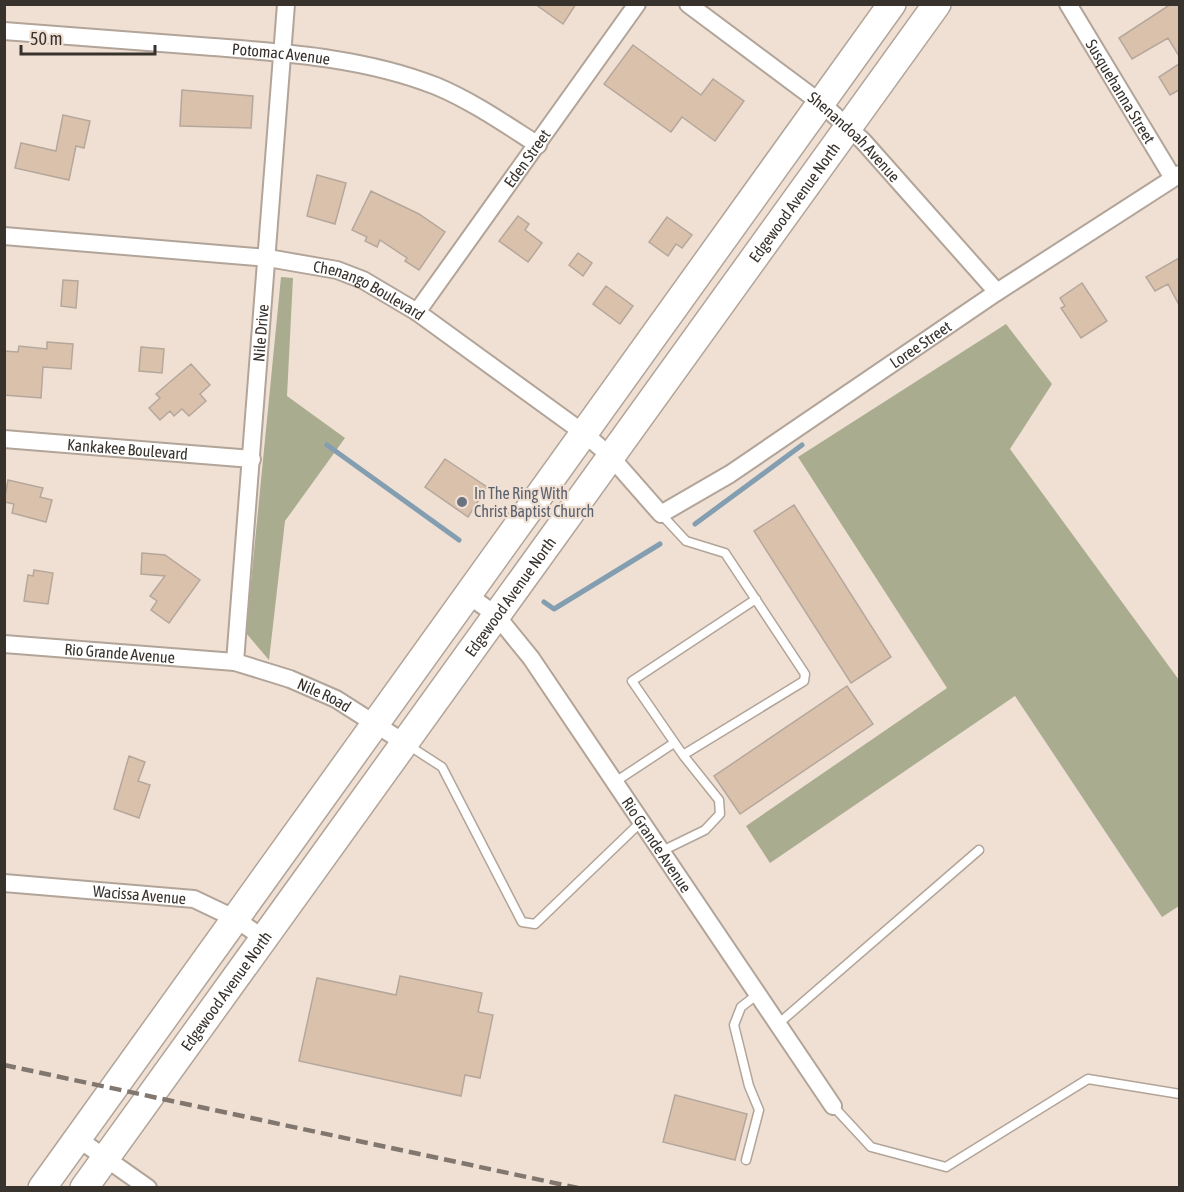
<svg xmlns="http://www.w3.org/2000/svg" width="1184" height="1192" viewBox="0 0 1184 1192" font-family="'Asap Condensed',sans-serif">
	<rect width="100%" height="100%" fill="#efe0d3"/>
	<path fill="#a9ac8f" d="M281 277 293 278 287 396 345 438 285 521 269 660 246 633Z
		M1006 324 1052 384 1010 449 1179 680V906L1162 917 1015 696 770 863 746 826 947 688 798 457Z"/>
	<g fill="none" stroke-linecap="round" stroke-linejoin="round">
		<path stroke="#839db1" stroke-width="5" d="M327 445 459 540
			M695 524 802 445
			M544 602 554 609 660 544"/>
	</g>
	<path fill="#dac1ac" stroke="#b5a79b" stroke-width="1.5" d="M535 4H576L563 24Z
		M1171 4H1179V56L1168 38 1132 59 1119 38Z
		M633 45 701 95 713 79 744 101 715 141 682 117 671 132 604 84Z
		M1179 64V90L1170 95 1159 77Z
		M182 90 253 96 251 128 180 126Z
		M63 115 90 121 84 148 76 146 69 180 15 168 21 143 56 151Z
		M317 175 346 183 335 224 307 216Z
		M371 191 419 214 445 232 419 270 405 261 407 258 380 240 377 247 365 241 367 237 352 230Z
		M518 216 529 224 525 230 542 243 528 262 499 241Z
		M667 217 692 235 682 248 676 244 668 256 649 242Z
		M578 253 592 263 583 276 569 265Z
		M1179 258V305L1168 284 1155 291 1146 277Z
		M63 280 78 281 76 308 61 306Z
		M1082 283 1107 321 1081 338 1061 308 1065 306 1060 298Z
		M606 286 633 306 620 324 593 304Z
		M47 342 73 344 71 369 43 367 41 398 4 395V351L18 352 19 346 47 349Z
		M141 347 164 349 162 373 139 371Z
		M191 364 210 385 200 394 206 401 189 416 182 409 174 416 170 411 160 420 149 408 160 398 156 394Z
		M445 459 487 487 468 517 425 487Z
		M8 480 43 488 40 497 52 500 46 522 12 513 14 504 4 502Z
		M794 505 891 657 851 683 754 531Z
		M142 553 165 555 200 580 169 623 151 610 157 601 150 596 165 576 141 574Z
		M34 570 53 573 48 604 24 601 28 575 33 576Z
		M847 686 873 724 740 814 714 776Z
		M129 756 145 762 138 781 150 785 139 818 114 809Z
		M400 976 482 993 478 1012 493 1015 480 1078 465 1075 461 1096 299 1061 317 978 396 995Z
		M675 1095 747 1114 735 1160 663 1142Z"/>
	<g fill="none" stroke-linecap="round" stroke-linejoin="round">
		<defs>
			<path id="lane" d="M661 514 686 541 725 553 805 674 804 681 683 755
				M408 745 442 767 522 922 535 924 642 821
				M615 782 674 743
				M662 851 705 830 720 814 719 800 683 755 632 681 756 599
				M778 1024 979 850
				M833 1106 871 1147 946 1167 1088 1079 1180 1094
				M746 1160 759 1110 749 1086 734 1025 741 1007 758 994"/>
			<g id="street">
				<path id="s1" d="M688 4 822 104 863 141 997 292"/>
				<path id="s2" d="M1068 4 1173 178"/>
				<path id="s3" d="M4 31C74 36 143 42 213 47 288 53 365 58 436 86 472 101 505 124 538 145"/>
				<path id="s4" d="M4 236 268 258 337 270 363 280 417 312 585 434 611 457 661 514 730 474 997 292 1180 174"/>
				<path id="s5" d="M417 312 637 4"/>
				<path id="s6" d="M4 439 252 459"/>
				<path id="s7" d="M468 595 496 615 531 658 833 1106"/>
				<path id="s8" d="M4 644 235 662 290 679 336 699 405 743"/>
				<path id="s9" d="M235 662 286 4"/>
				<path id="s10" d="M4 883 194 899 236 919 264 939"/>
				<path d="M77 1138 148 1188"/>
			</g>
			<g id="primary">
				<path d="M42 1188 892 4"/>
				<path id="s11" d="M84 1188 937 4"/>
			</g>
		</defs>
		<use href="#lane" stroke="#b2a498" stroke-width="11"/>
		<use href="#street" stroke="#b2a498" stroke-width="20"/>
		<use href="#primary" stroke="#b2a498" stroke-width="30"/>
		<use href="#lane" stroke="#fff" stroke-width="8"/>
		<use href="#street" stroke="#fff" stroke-width="16"/>
		<use href="#primary" stroke="#fff" stroke-width="27"/>
		<path stroke="#81776f" stroke-width="4.5" stroke-dasharray="12 6" stroke-linecap="butt" d="M4 1065 578 1188"/>
	</g>
	<circle fill="#6b7280" stroke="#efe0d3" stroke-width="2" cx="462" cy="502" r="6"/>
	<g text-anchor="middle" stroke-width="4.5" stroke-linejoin="round" paint-order="stroke">
		<g font-size="16" fill="#38322d" stroke="#efe0d3">
			<text dy="6" stroke="none"><textPath href="#s3" startOffset="278">Potomac Avenue</textPath></text>
			<text dy="6" stroke="none"><textPath href="#s2" startOffset="102">Susquehanna Street</textPath></text>
			<text dy="6" stroke="none"><textPath href="#s1" startOffset="213">Shenandoah Avenue</textPath></text>
			<text dy="6" stroke="none"><textPath href="#s5" startOffset="189">Eden Street</textPath></text>
			<text dy="6" stroke="none"><textPath href="#s11" startOffset="1215">Edgewood Avenue North</textPath></text>
			<text dy="6" stroke="none"><textPath href="#s4" startOffset="372">Chenango Boulevard</textPath></text>
			<text dy="6" stroke="none"><textPath href="#s9" startOffset="330">Nile Drive</textPath></text>
			<text dy="6" stroke="none"><textPath href="#s4" startOffset="1054">Loree Street</textPath></text>
			<text dy="6" stroke="none"><textPath href="#s6" startOffset="124">Kankakee Boulevard</textPath></text>
			<text dy="6" stroke="none"><textPath href="#s11" startOffset="729">Edgewood Avenue North</textPath></text>
			<text dy="6" stroke="none"><textPath href="#s8" startOffset="116">Rio Grande Avenue</textPath></text>
			<text dy="6" stroke="none"><textPath href="#s8" startOffset="327">Nile Road</textPath></text>
			<text dy="6" stroke="none"><textPath href="#s7" startOffset="315">Rio Grande Avenue</textPath></text>
			<text dy="6" stroke="none"><textPath href="#s10" startOffset="136">Wacissa Avenue</textPath></text>
			<text dy="6" stroke="none"><textPath href="#s11" startOffset="243">Edgewood Avenue North</textPath></text>
		</g>
		<g font-size="16" fill="#5b616d" stroke="#efe0d3" text-anchor="start">
			<text x="474" y="499">In The Ring With<tspan x="474" dy="18">Christ Baptist Church</tspan></text>
		</g>
	</g>
	<rect width="1184" height="1192" fill="none" stroke="#38322d" stroke-width="12"/>
	<path d="M21 45v9h134v-9" fill="none" stroke="#38322d" stroke-width="3"/>
	<text x="30" y="45" font-size="18" fill="#38322d" stroke="#efe0d3" stroke-width="4.5" paint-order="stroke">50 m</text>
</svg>
